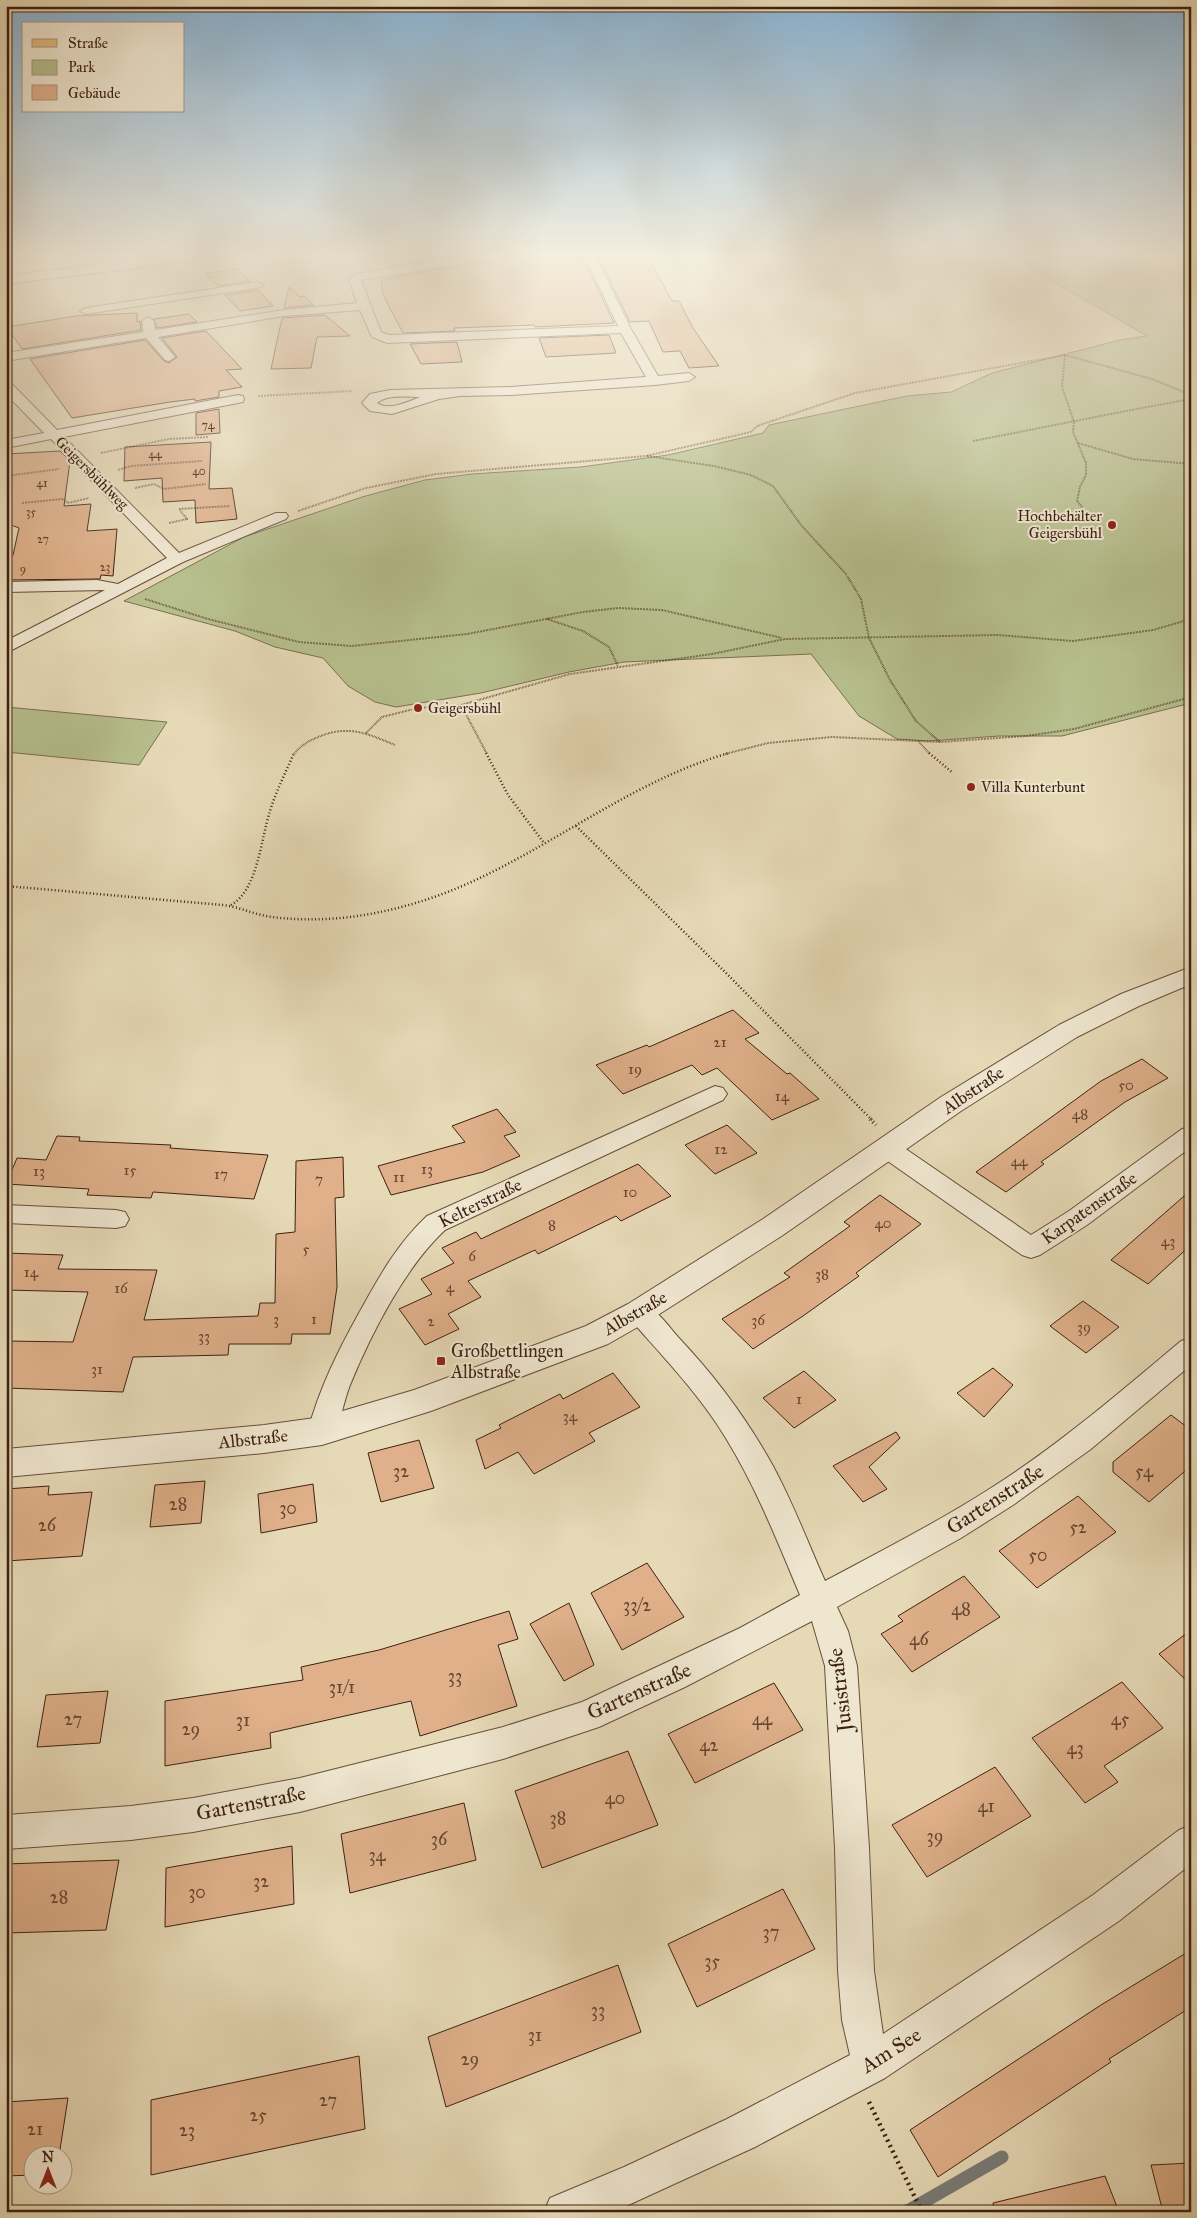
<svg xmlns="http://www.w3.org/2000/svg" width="1197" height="2218" viewBox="0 0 1197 2218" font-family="'IM FELL Great Primer',serif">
	<rect width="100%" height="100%" fill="#e6d9b6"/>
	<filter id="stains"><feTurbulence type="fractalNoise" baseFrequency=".004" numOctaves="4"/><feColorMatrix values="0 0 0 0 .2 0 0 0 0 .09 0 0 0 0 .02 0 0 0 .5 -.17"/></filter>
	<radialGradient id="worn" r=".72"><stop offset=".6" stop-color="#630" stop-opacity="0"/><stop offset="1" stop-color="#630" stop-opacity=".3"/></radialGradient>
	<path fill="#b6bf8d" stroke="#7a7050" d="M1011 257H1176L1191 268V703L1062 736H999L929 741 897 739 859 716 811 654 624 662 569 672 481 693 396 707 375 702 348 686 323 658 275 647 235 631 124 601 244 537 362 497 425 480 472 474 581 467 668 455 763 433 769 425 907 396 951 392 992 373 1120 340 1147 336Z
		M6 707 167 722 139 765 6 752Z"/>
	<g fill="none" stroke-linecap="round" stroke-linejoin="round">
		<path stroke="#777b77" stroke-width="13" d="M906 2212 1002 2157"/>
	</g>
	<path fill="#dfb08a" stroke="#3d2112" d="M381 257H417L422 261 391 266Z
		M530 257H579L589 270 614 323 535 327 534 325 454 328 455 331 403 333 383 295 381 280 433 270Z
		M595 257H648L672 301H679L693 328 719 366 689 368 680 351 663 352 649 321 630 322 603 267Z
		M238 269 250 281 218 286 206 273Z
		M289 287 300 297 304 296 314 305 284 308Z
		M258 290 273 306 240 311 225 295Z
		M137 313V322L140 321 141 330 22 349 7 327 76 316Z
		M189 314 197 322 157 328 154 319Z
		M325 315 350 336 317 337 311 368 271 369 282 318Z
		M206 331 242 369 226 370 242 387 219 391V397L195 401V399L170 402 72 418 30 359 145 340 164 361 169 363 177 357 162 338Z
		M609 335 616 353 546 357 539 338Z
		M457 342 462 362 421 364 410 344Z
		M219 409 220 433 196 435V413Z
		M211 442 209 489 232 488 237 519 196 523 195 500 163 502 162 478 124 481 125 447Z
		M60 451 70 461 64 506 91 504 87 531 117 529 113 576 101 575 100 579 6 580V563L13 555 19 528 6 523V454Z
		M733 1010 759 1033 745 1039 787 1074 790 1073 819 1099 772 1120 717 1068 702 1075 692 1065 623 1094 596 1065 647 1045 649 1047Z
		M1142 1059 1168 1078 1125 1102 1041 1162 1044 1164 1006 1192 976 1172 1101 1081Z
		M497 1109 516 1132 504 1136 520 1156 483 1172 391 1195 378 1166 465 1142 452 1126Z
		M727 1125 757 1153 715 1174 685 1145Z
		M57 1136 80 1137 79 1141 171 1145 170 1148 268 1155 254 1199 153 1192 151 1198 87 1195 89 1189 6 1184 17 1158 46 1160Z
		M343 1157 344 1197 335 1198 337 1287 330 1334H292L291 1344H229L228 1355 133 1357 123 1392 6 1388V1341L73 1342 88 1292 6 1290V1253L63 1255 58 1269 157 1270 144 1320 258 1316 260 1303H275L276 1234 295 1232 296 1161Z
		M638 1164 671 1196 621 1221 616 1216 538 1254 535 1250 468 1281 481 1297 448 1314 459 1329 425 1345 399 1309 432 1294 421 1279 454 1263 442 1248 476 1232 481 1239Z
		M1191 1190V1245L1148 1284 1111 1260Z
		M880 1195 921 1224 856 1273 859 1276 803 1316 753 1349 722 1319 790 1277 784 1273 850 1226 844 1222Z
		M1083 1301 1119 1327 1086 1353 1050 1326Z
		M993 1368 1013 1385 984 1417 957 1393Z
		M804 1371 836 1400 794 1428 763 1398Z
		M613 1373 640 1407 589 1433 595 1441 534 1474 518 1452 485 1469 476 1440 501 1428 499 1425 560 1394 563 1399Z
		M1171 1415 1191 1430V1466L1149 1502 1113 1472V1462Z
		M896 1432 900 1438 869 1467 887 1489 863 1502 833 1466Z
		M419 1440 434 1488 381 1502 368 1453Z
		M205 1481 201 1523 150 1527 155 1485Z
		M313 1484 317 1522 261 1533 258 1494Z
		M49 1486 48 1495 92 1492 82 1556 6 1561V1489Z
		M1078 1496 1116 1532 1037 1588 999 1551Z
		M647 1563 684 1617 622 1650 591 1593Z
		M964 1576 1000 1617 912 1672 881 1634 903 1621 898 1616Z
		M569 1603 594 1665 564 1681 530 1624Z
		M509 1611 518 1639 498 1645 517 1706 420 1736 411 1701 270 1733 271 1748 165 1766V1701L303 1680 301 1667 379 1650Z
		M1191 1630V1685L1159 1654Z
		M1122 1682 1163 1728 1104 1766 1118 1782 1085 1803 1032 1738Z
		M774 1683 803 1730 695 1783 668 1734Z
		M108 1691 100 1743 37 1747 46 1695Z
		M628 1751 658 1825 542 1868 515 1791Z
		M995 1767 1031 1816 927 1877 892 1825Z
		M464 1803 476 1860 350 1893 341 1834Z
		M292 1846 294 1904 165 1927 166 1868Z
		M119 1860 106 1930 6 1933V1864Z
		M783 1889 815 1949 697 2007 668 1944Z
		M1191 1950V2007L1109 2059 1111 2062 938 2177 910 2130 1101 2005Z
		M618 1965 641 2032 446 2107 428 2037Z
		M359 2056 365 2129 151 2175V2100Z
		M68 2098 59 2156H32V2175L6 2176V2102Z
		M1191 2163V2212H1163L1151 2165Z
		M1105 2176 1119 2212H994L993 2203Z"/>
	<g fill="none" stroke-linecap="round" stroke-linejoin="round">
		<defs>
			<path id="minor" d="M460 257H488L483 260 361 280 381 332 389 335 618 326 591 269 581 257H592L601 268 631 329 658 376 689 373 695 377 689 381 655 385 511 395 460 396 439 399 392 414 370 411 362 403 370 394 390 390 511 387 646 377 621 333 387 343 372 337 360 310 284 316 158 337 175 357 169 361 165 360 146 338 6 361V353L143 332 142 321 148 317 154 321 155 330 284 310 357 303 349 279 355 274ZM420 397C408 402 388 411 377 403 387 394 407 397 420 397Z
				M258 282 264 285 262 287 86 314 80 311 86 308Z
				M6 382 11 383 57 430 238 395 243 396 244 399 243 402 238 403 64 437 179 553 276 513H286L288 516 286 519 183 562 6 653V641L105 590 6 592V582L97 580 118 584 167 558 51 439 6 448V440L44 433 6 394Z
				M715 1086 723 1088 727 1094 723 1100 445 1230C405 1267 371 1334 350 1385 343 1403 341 1422 332 1439L322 1443 312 1439 308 1431C319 1389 338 1351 359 1313 379 1277 397 1244 427 1216Z
				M1191 1127V1147L1087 1225 1040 1255 1031 1258 1022 1255 879 1155 876 1149 879 1143 888 1140 897 1143 1031 1235 1069 1211 1182 1129Z
				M6 1205 116 1210 125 1212 129 1219 125 1226 116 1228 6 1223Z
				M639 1302C655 1307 667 1324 678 1337 715 1376 747 1419 773 1466 793 1503 808 1543 825 1581 881 1551 938 1522 991 1488 1059 1445 1120 1392 1181 1341L1191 1338V1365L1091 1449 1013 1505 961 1538 837 1607 848 1631 857 1666 869 1848 874 1971 883 2034 1093 1895 1179 1830 1191 1825V1864L1119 1921 885 2078 755 2147 613 2212H544L550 2198 624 2167 727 2119 850 2055 842 2020 838 1971 835 1848 825 1666 812 1621 685 1687 599 1727 503 1759 300 1812 193 1832 131 1840 6 1849V1815L131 1806 193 1798 300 1778 503 1727 582 1702 740 1628 800 1595C778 1543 757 1489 727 1440 701 1396 664 1358 630 1319L626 1312 630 1305Z"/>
			<path id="tertiary" d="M160 257H199L193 261 6 284V276Z
				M1191 967V984L1139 1006 1077 1037 961 1111 783 1235 650 1320 608 1344 431 1411 322 1445 264 1453 6 1477V1449L264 1425 322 1417 414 1390 586 1326 628 1304 763 1219 941 1097 1059 1025 1121 994Z"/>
			<path id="primary" d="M1179 257H1191V265Z"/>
		</defs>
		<use href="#minor" stroke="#674f3b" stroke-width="2"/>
		<use href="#tertiary" stroke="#674f3b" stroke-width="2"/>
		<use href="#primary" stroke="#3d2112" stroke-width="2"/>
		<path stroke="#3d2112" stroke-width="2" stroke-dasharray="0.5 1" stroke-linecap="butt" d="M1157 257 1166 263
			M210 262 247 257
			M1065 355 1062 387 1074 422 1073 432 1086 463V475L1080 487 1077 501 1083 508
			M258 396 352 391
			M973 441C1046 427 1118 412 1191 399
			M1078 443 1133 459 1191 464
			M101 453 169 439 208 437
			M647 456 714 466 751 475 773 486 801 525 846 574 861 599 869 638 890 680 916 721 940 742
			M118 470 131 466 202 461
			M6 476 59 469
			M135 488 154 484 164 489 206 484
			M22 503 63 499 68 503 89 498
			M298 511 366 488 436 474 646 456 751 432 757 426 855 393 1065 355 1152 379 1191 395
			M169 523 187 519 179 509 230 506
			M145 599 208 619 299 642 352 646 467 634 583 612 618 608 662 610 782 638
			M547 619 583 631 609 647 618 666
			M461 705 487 754
			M366 733 382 717 418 708 461 705 570 674 712 654 785 639 998 635 1073 641 1153 630 1191 619
			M919 742 930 754
			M294 754C298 748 308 741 316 738 347 724 366 733 395 745
			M725 754 768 743 832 737 940 742 1026 736 1074 729 1191 697"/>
		<path stroke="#3d2112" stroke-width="2.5" stroke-dasharray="1 2.5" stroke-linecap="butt" d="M486 753 508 795 544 843
			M929 753 953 773
			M576 826 724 971 872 1120
			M6 886C78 892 151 899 223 905 240 907 255 915 272 917 329 924 383 915 437 896 539 859 624 783 729 753
			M231 905C258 890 261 838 270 811 276 791 286 772 294 753"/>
		<path stroke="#3d2112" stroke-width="4" stroke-dasharray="1 3" stroke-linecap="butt" d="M870 1119 876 1125"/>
		<path stroke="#3d2112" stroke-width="4.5" stroke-dasharray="2 4" stroke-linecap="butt" d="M869 2102 922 2212"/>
		<use href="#minor" fill="#efe6d0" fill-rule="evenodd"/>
		<use href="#tertiary" fill="#efe6d0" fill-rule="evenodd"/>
		<use href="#primary" fill="#e3bc7b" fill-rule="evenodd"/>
	</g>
	<linearGradient id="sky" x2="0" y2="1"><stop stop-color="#8ab5d6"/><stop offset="0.45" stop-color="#f4eede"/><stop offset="1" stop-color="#f4eede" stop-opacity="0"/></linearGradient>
	<rect width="1197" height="568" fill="url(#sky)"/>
	<g fill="#8f2418" stroke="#efe6d0" stroke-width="2">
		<circle cx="1112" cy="525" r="5"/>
		<circle cx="418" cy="708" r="5"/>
		<circle cx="971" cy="787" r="5"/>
		<rect x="436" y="1356" width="10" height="10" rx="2.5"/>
	</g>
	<g text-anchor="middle" stroke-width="4" stroke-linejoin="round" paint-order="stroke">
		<g font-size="12" fill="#664530">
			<text x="208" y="429">74</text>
			<text x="155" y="458">44</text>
			<text x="199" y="475">40</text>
			<text x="42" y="487">41</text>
			<text x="31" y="516">35</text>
			<text x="43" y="543">27</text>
			<text x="105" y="571">23</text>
			<text x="23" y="573">9</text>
		</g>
		<g font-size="15" fill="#3d2112" stroke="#efe6d0">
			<text transform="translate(92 473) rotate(45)" y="5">Geigersbühlweg</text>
		</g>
		<g font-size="15" fill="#3d2112" stroke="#efe6d0" text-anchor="start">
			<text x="1102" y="521" text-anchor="end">Hochbehälter<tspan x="1102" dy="17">Geigersbühl</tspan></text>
			<text x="428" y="713">Geigersbühl</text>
			<text x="981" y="792">Villa Kunterbunt</text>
		</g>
		<g font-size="15" fill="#664530">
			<text x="720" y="1047">21</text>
			<text x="635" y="1074">19</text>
			<text x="1126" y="1090">50</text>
			<text x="782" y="1101">14</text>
			<text x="1080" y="1119">48</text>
			<text x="721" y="1154">12</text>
			<text x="1019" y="1166">44</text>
			<text x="427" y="1174">13</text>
			<text x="130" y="1175">15</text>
			<text x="39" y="1176">13</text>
			<text x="221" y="1179">17</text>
			<text x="399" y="1182">11</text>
			<text x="319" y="1184">7</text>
			<text x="630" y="1197">10</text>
			<text x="883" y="1228">40</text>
			<text x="552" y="1230">8</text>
			<text x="1168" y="1246">43</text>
			<text x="306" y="1254">5</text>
			<text x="472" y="1261">6</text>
			<text x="31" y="1277">14</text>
			<text x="822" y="1279">38</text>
			<text x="450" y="1292">4</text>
			<text x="121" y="1293">16</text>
			<text x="276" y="1324">3</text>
			<text x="314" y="1324">1</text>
			<text x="758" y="1325">36</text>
			<text x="431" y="1326">2</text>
			<text x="1084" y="1332">39</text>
			<text x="204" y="1341">33</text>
			<text x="97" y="1374">31</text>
			<text x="799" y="1404">1</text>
			<text x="570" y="1421">34</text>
		</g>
		<g font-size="18" fill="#3d2112" stroke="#efe6d0">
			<text transform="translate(973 1090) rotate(-34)" y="6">Albstraße</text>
			<text transform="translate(480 1203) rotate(-26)" y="6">Kelterstraße</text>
			<text transform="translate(1089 1208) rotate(-35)" y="6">Karpatenstraße</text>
			<text transform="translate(635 1313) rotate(-30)" y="6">Albstraße</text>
			<text transform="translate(253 1439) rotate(-6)" y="6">Albstraße</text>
		</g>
		<g font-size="18" fill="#3d2112" stroke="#efe6d0" text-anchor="start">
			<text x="451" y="1357">Großbettlingen<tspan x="451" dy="21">Albstraße</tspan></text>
		</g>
		<g font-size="18" fill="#664530">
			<text x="401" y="1477">32</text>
			<text x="1144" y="1477">54</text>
			<text x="178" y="1510">28</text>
			<text x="288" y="1514">30</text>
			<text x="47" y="1531">26</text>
			<text x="1078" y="1533">52</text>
			<text x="1038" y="1561">50</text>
			<text x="637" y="1611">33/2</text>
			<text x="961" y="1615">48</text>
			<text x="919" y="1645">46</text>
			<text x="455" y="1682">33</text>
			<text x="342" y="1693">31/1</text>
			<text x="73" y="1725">27</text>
			<text x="762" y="1725">44</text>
			<text x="1120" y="1725">45</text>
			<text x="243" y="1726">31</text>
			<text x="191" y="1735">29</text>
			<text x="709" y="1751">42</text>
			<text x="1075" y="1754">43</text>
			<text x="615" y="1804">40</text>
			<text x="986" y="1812">41</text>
			<text x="558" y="1824">38</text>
			<text x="935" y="1842">39</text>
			<text x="439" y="1845">36</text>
			<text x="377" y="1861">34</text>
			<text x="261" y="1887">32</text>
			<text x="197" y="1898">30</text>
			<text x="59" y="1903">28</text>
			<text x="771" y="1938">37</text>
			<text x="712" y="1967">35</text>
			<text x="598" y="2016">33</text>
			<text x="535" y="2041">31</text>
			<text x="470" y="2065">29</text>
			<text x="328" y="2106">27</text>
			<text x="258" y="2121">25</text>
			<text x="35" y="2135">21</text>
			<text x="187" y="2136">23</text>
		</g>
		<g font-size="21" fill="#3d2112" stroke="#efe6d0">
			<text transform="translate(995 1499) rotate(-33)" y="7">Gartenstraße</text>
			<text transform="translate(840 1690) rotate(-97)" y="7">Jusistraße</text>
			<text transform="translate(639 1691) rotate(-24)" y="7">Gartenstraße</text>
			<text transform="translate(251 1803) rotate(-11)" y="7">Gartenstraße</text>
			<text transform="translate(891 2050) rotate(-32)" y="7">Am See</text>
		</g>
	</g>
	<rect width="1197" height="2218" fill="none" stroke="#e6d9b6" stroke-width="25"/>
	<rect x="8" y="8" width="1182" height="2203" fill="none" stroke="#3d2112" stroke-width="2.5"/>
	<rect x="12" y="12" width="1172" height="2193" fill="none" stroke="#3d2112"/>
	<rect x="22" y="22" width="162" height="90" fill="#efe6d0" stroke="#a89784"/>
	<rect x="32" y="39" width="25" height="8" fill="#e3bc7b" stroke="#a89784"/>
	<text x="68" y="48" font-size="15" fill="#3d2112">Straße</text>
	<rect x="32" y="60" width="25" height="15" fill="#b6bf8d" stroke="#a89784"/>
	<text x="68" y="72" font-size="15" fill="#3d2112">Park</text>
	<rect x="32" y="85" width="25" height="15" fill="#dfb08a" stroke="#a89784"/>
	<text x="68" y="98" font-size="15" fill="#3d2112">Gebäude</text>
	<g transform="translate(48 2170)"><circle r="24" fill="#efe6d0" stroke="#a89784"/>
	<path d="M0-4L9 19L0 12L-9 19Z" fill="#8f2418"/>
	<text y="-8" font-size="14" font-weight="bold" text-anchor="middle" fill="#3d2112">N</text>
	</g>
	<rect width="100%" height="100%" filter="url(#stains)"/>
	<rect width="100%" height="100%" fill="url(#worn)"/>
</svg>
